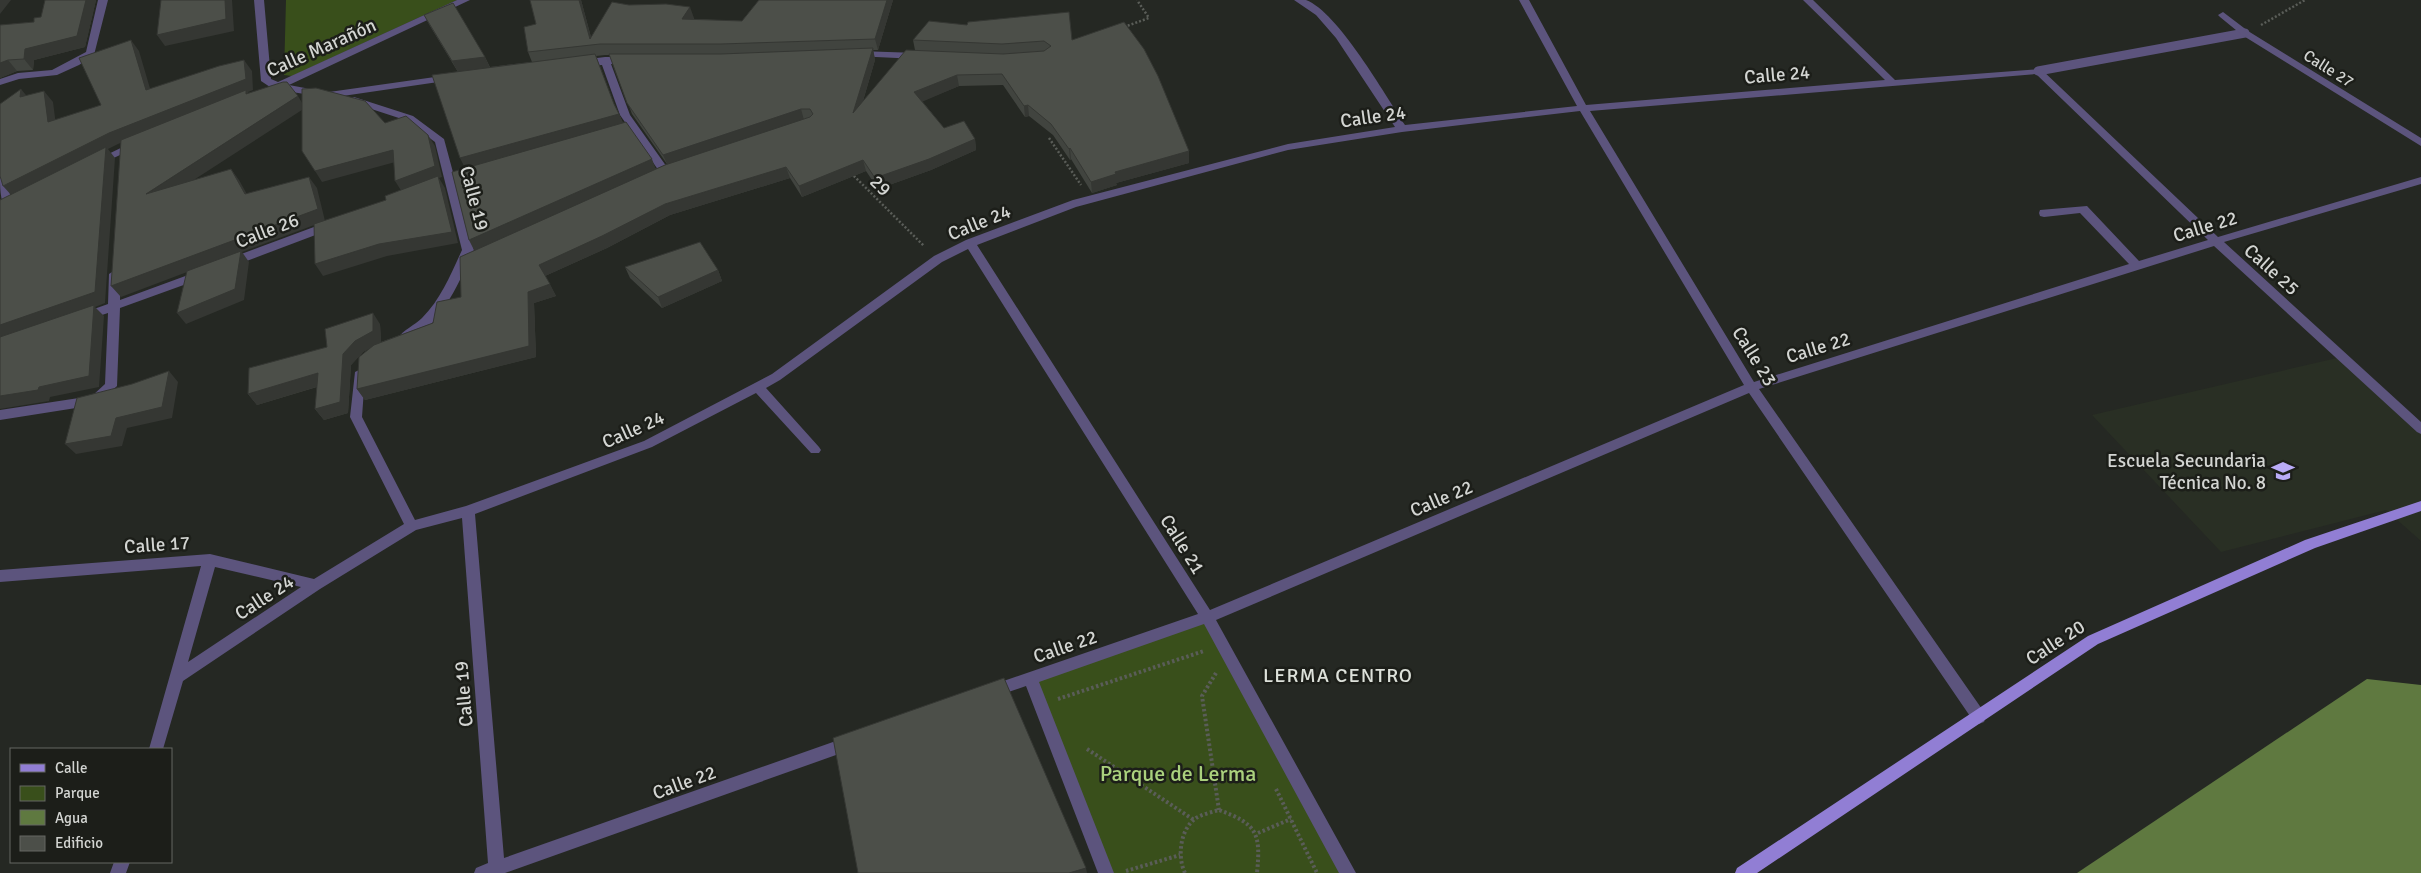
<svg xmlns="http://www.w3.org/2000/svg" width="2421" height="873" viewBox="0 0 2421 873" font-family="Signika,sans-serif">
	<rect width="100%" height="100%" fill="#252823"/>
	<path fill="#292f24" d="M2337 358 2421 432V541L2386 510 2221 552 2092 415Z"/>
	<path fill="#394f1b" d="M286 0H457L292 76 284 75Z
		M1207 617 1348 873H1112L1030 678Z"/>
	<path fill="#5f7940" d="M2367 679 2421 685V873H2077Z"/>
	<g fill="none" stroke-linecap="round" stroke-linejoin="round">
		<path stroke="#5a5d58" stroke-width="2.5" stroke-dasharray="2 2" stroke-linecap="butt" d="M2261 25 2305 0
			M1124 27 1149 18 1137 0
			M1049 138 1081 185
			M851 173 924 246"/>
		<path stroke="#5a5d58" stroke-width="4" stroke-dasharray="2.5 2.5" stroke-linecap="butt" d="M1216 673 1202 696 1219 810
			M1058 699 1204 651
			M1087 749 1194 820
			M1276 789 1317 873
			M1258 833 1291 819
			M1126 871 1180 855
			M1185 873C1177 857 1180 829 1196 818 1203 814 1212 812 1219 810 1257 824 1261 833 1257 873"/>
		<path stroke="#5c547d" stroke-width="9" d="M2038 71 2245 33"/>
		<path fill="#5c547d" fill-rule="evenodd" d="M98 0H108L94 55 79 65 57 75 19 79 0 85V79L18 73 52 70 86 52Z
			M254 0H264L271 79 278 82 457 0H470L289 85 321 91 322 93 317 96 273 89 261 81Z
			M1294 0C1298 0 1303 0 1306 0 1338 12 1385 95 1405 125L1577 106 1519 0H1529L1586 105 1885 80 1803 0H1813L1895 80 2041 69 2218 237 2421 177V184L2224 242 2421 422V434L2417 432 2214 246 1759 389 1984 712 1986 717 1984 722 1979 724 1974 722 1749 393 1216 620 1356 873H1339L1204 624 1039 682 1114 873H1098L1026 686 991 698 986 697 984 692 986 687 1198 614 968 249 942 262 780 380 766 388 819 447 821 450 819 453H811L756 393 652 447 475 514 504 858 850 736 855 738 857 743 855 748 850 750 505 873H474L476 868 488 863 462 518 416 530 320 589 183 681 163 749H149L201 566 0 582V570L210 554 314 579 404 524 350 417 355 372 359 370 365 375 362 417 415 520 466 506 644 441 772 374 934 256 966 240 1073 200 1288 144 1395 127 1336 38 1316 15ZM2036 74 2208 240 2139 261 2087 206 2040 210 2039 213 2040 216 2044 217 2080 213 2129 264 1754 382 1590 111ZM1580 111 1744 385 1210 610 977 245 1076 207 1288 150 1402 132ZM215 567 301 587 188 662Z
			M2223 12 2248 31 2421 138V146L2242 35 2220 17 2218 15Z
			M858 51 918 53 923 56 918 59 855 56V52Z
			M605 57H628L633 60 628 63 611 64 630 115 669 170V174H661L620 115 602 65 581 66 576 63 581 60Z
			M449 75 454 78 452 80 329 98 324 95 329 92Z
			M354 97 413 116 444 139 474 250C460 280 439 332 404 342L400 341 398 338C403 330 415 325 422 318 441 299 451 274 462 250L435 142 405 120 350 102 349 100Z
			M135 141 140 144 139 146 101 164H93L92 162Z
			M0 175 5 178 14 207 13 210H5C0 198 0 187 0 175Z
			M330 221 334 222 335 225 334 228 236 265H228L226 262 228 259Z
			M115 270 121 274 120 300 199 271 205 275 203 278 120 308 117 386 99 403 95 405 0 420V410L92 396 105 384 108 313 84 321 78 317 80 314 108 304 109 274Z
			M114 862H130L126 873H110Z"/>
		<path fill="#917ed4" fill-rule="evenodd" d="M2421 501V511L2315 548 2098 644 1757 873H1735L1737 868 2088 636 2305 540Z"/>
	</g>
	<path fill="#41443f" fill-rule="evenodd" d="M86 0H96L85 47 34 60 33 70 17 71 0 78V25L34 22 41 17Z
		M530 0H581L591 37 694 18V19L742 21 759 0H893L878 50H873L875 60 863 101 915 50 913 40H1072L1189 151V163L1116 183 1117 185 1092 193 1071 159 1070 160 1053 135 1029 116 1025 117 1003 85 959 86 922 101 944 128 975 139 976 150 931 170 878 189 866 171 802 197 790 178 670 215 607 248 545 276 556 296 534 303 536 357 365 400 357 389 370 348 363 352 351 365 348 413 324 420 315 409 317 387 257 405 248 394 327 347 380 324 381 342 433 323 461 297 474 250 465 168 458 72 430 26 424 15 485 57 490 67 532 62 528 52 536 24ZM605 55H610L632 114 667 164 656 169 623 123 619 114 615 107 596 56Z
		M625 267 718 270 722 281 662 308 630 278Z"/>
	<path fill="#353733" d="M0 0H11L0 14Z
		M86 0H96L85 47 34 60 33 70 24 59 25 49Z
		M225 0H232L234 31 165 46 157 35Z
		M579 0H581L593 45 590 39Z
		M887 0H893L878 50 875 39Z
		M690 7 694 18 686 30 682 19Z
		M131 40 139 51 154 102 146 90Z
		M873 48 875 60 856 124 853 113Z
		M595 54 618 114H619L624 125 466 170 460 158 614 104Z
		M485 57 490 68 458 72 452 61Z
		M8 60 17 71 0 78V63Z
		M244 60 252 71 253 90 248 92 254 101 246 93 118 144 108 149 115 158 105 303 95 307 104 316 99 387 50 397 49 401 0 409V325L13 197 3 186Z
		M957 75 959 86 917 104 914 92Z
		M21 89 30 100 20 97Z
		M44 91 53 102 57 133 48 122Z
		M298 96 305 108 155 205 146 194Z
		M1028 105 1029 116 1025 117 1024 106Z
		M801 109 804 120 668 166 663 155Z
		M428 135 435 146 442 177 439 178 445 188 458 243 387 256 323 276 315 264 402 192 395 181Z
		M975 139 976 150 931 170 878 189 875 178Z
		M1070 148 1071 159 1070 160 1069 149Z
		M393 150 399 161 322 182 315 171Z
		M1189 151V163L1116 183 1117 185 1092 193 1091 182 1115 172Z
		M652 159 656 170 475 252 469 240Z
		M863 160 866 171 802 197 799 186Z
		M786 167 790 178 670 215 607 248 545 276 539 265 665 204Z
		M231 169 239 180 253 205 245 194Z
		M309 177 317 188 325 221 242 252 249 262 244 300 186 324 177 313 240 252 121 297 111 286Z
		M718 270 722 281 662 308 658 297Z
		M550 284 556 296 534 303 536 357 365 400 357 389 528 292Z
		M373 313 380 324 381 342 363 352 351 365 348 413 324 420 315 409 343 354Z
		M169 371 178 382 172 418 127 428 122 446 76 454 65 444 116 418Z
		M318 373 326 384 257 405 248 394Z
		M1086 868 1087 873H1069Z"/>
	<path fill="#4c4f49" stroke="#353733" d="M45 0H86L77 36 25 49 24 59 8 60 0 63V25L34 22V18L41 17Z
		M161 0H225L226 19 157 35Z
		M530 0H579L590 39 612 2 629 5 666 4 690 7 682 19 742 21 759 0H887L875 39 721 44H600L528 52 524 27 536 24Z
		M453 3 485 57 452 61 424 15Z
		M1069 12 1072 40 1124 22 1144 49 1158 76 1189 151 1115 172 1116 174 1091 182 1070 148 1069 149 1051 124 1028 105 1024 106 1002 74 957 75 914 92 944 128 964 121 975 139 929 159 875 178 863 160 799 186 786 167 665 204 602 236 539 265 550 284 528 292 529 346 357 389 359 357 374 345 433 323 437 302 461 297 460 257 665 165 810 117 813 114 810 109H801L663 155 627 103 609 54H721L873 48 853 113 906 50 1003 54 1044 51 1051 46 1044 41 1002 44 913 40 929 21 967 25 968 22Z
		M131 40 146 90 219 66 244 60 246 79 109 133 3 186 0 176V104L21 89 20 97 44 91 48 122 101 105 79 58Z
		M595 54 614 104 619 114 460 158 432 75Z
		M283 82H287L298 96 146 194 231 169 245 194 309 177 318 209 111 286 121 140 246 90V94Z
		M316 88 365 101 385 123 406 116 428 135 435 166 395 181 393 150 315 171 302 151V89Z
		M626 122 652 159 469 240 452 172Z
		M106 147 95 292 0 325V200Z
		M438 176 452 232 379 244 315 264 314 224 386 200 385 196Z
		M700 242 718 270 658 297 625 267Z
		M241 251 235 289 177 313 187 271Z
		M94 305 89 376 39 387 38 390 0 396V337Z
		M373 313V331L355 341 343 354 340 402 315 409 318 373 248 394 249 368 327 347 325 329Z
		M169 371 162 407 116 418 111 436 65 444 77 398 132 384Z
		M1004 678 1086 868 1069 873H858L833 738Z"/>
	<defs>
		<symbol id="school-bare" viewBox="-9 -9 18 18"><path d="M0-5L7-2L0 1L-7-2ZM-4 1L0 2.5L4 1V4Q0 6-4 4Z" fill="#b9abf7" stroke="#1c1e19" stroke-width="2.5" paint-order="stroke"/></symbol>
	</defs>
	<g fill-rule="evenodd">
		<use href="#school-bare" x="2267" y="455" width="32" height="32"/>
	</g>
	<g text-anchor="middle" stroke-width="5" stroke-linejoin="round" paint-order="stroke">
		<g font-size="16" fill="#d3d5d2" stroke="#1c1e19">
			<text transform="translate(2329 68) rotate(32)" y="6">Calle 27</text>
		</g>
		<g font-size="19" fill="#d3d5d2" stroke="#1c1e19">
			<text transform="translate(321 47) rotate(-24)" y="7">Calle Marañón</text>
			<text transform="translate(1777 74) rotate(-5)" y="7">Calle 24</text>
			<text transform="translate(1373 116) rotate(-8)" y="7">Calle 24</text>
			<text transform="translate(881 185) rotate(45)" y="7">29</text>
			<text transform="translate(475 198) rotate(75)" y="7">Calle 19</text>
			<text transform="translate(979 222) rotate(-22)" y="7">Calle 24</text>
			<text transform="translate(2205 226) rotate(-17)" y="7">Calle 22</text>
			<text transform="translate(267 230) rotate(-21)" y="7">Calle 26</text>
			<text transform="translate(2272 269) rotate(42)" y="7">Calle 25</text>
			<text transform="translate(1818 347) rotate(-17)" y="7">Calle 22</text>
			<text transform="translate(1755 356) rotate(58)" y="7">Calle 23</text>
			<text transform="translate(633 429) rotate(-24)" y="7">Calle 24</text>
			<text transform="translate(1441 498) rotate(-23)" y="7">Calle 22</text>
			<text transform="translate(157 544) rotate(-4)" y="7">Calle 17</text>
			<text transform="translate(1183 544) rotate(58)" y="7">Calle 21</text>
			<text transform="translate(264 597) rotate(-33)" y="7">Calle 24</text>
			<text transform="translate(2055 642) rotate(-33)" y="7">Calle 20</text>
			<text transform="translate(1065 646) rotate(-19)" y="7">Calle 22</text>
			<text transform="translate(463 694) rotate(-95)" y="7">Calle 19</text>
			<text transform="translate(684 782) rotate(-20)" y="7">Calle 22</text>
		</g>
		<g font-size="19" fill="#d3d5d2" stroke="#1c1e19" text-anchor="end">
			<text x="2266" y="467">Escuela Secundaria<tspan x="2266" dy="22">Técnica No. 8</tspan></text>
		</g>
		<g font-size="20" letter-spacing="1" fill="#dde1da" stroke="#1c1e19">
			<text x="1338" y="682">LERMA CENTRO</text>
		</g>
		<g font-size="22" fill="#aad17d" stroke="#1c1e19">
			<text x="1178" y="781">Parque de Lerma</text>
		</g>
	</g>
	<rect x="10" y="748" width="162" height="115" fill="#1c1e19" stroke="#656763"/>
	<rect x="20" y="764" width="25" height="8" fill="#917ed4" stroke="#656763"/>
	<text x="55" y="773" font-size="15" fill="#d3d5d2">Calle</text>
	<rect x="20" y="786" width="25" height="15" fill="#394f1b" stroke="#656763"/>
	<text x="55" y="798" font-size="15" fill="#d3d5d2">Parque</text>
	<rect x="20" y="810" width="25" height="15" fill="#5f7940" stroke="#656763"/>
	<text x="55" y="823" font-size="15" fill="#d3d5d2">Agua</text>
	<rect x="20" y="836" width="25" height="15" fill="#4c4f49" stroke="#656763"/>
	<text x="55" y="848" font-size="15" fill="#d3d5d2">Edificio</text>
</svg>
